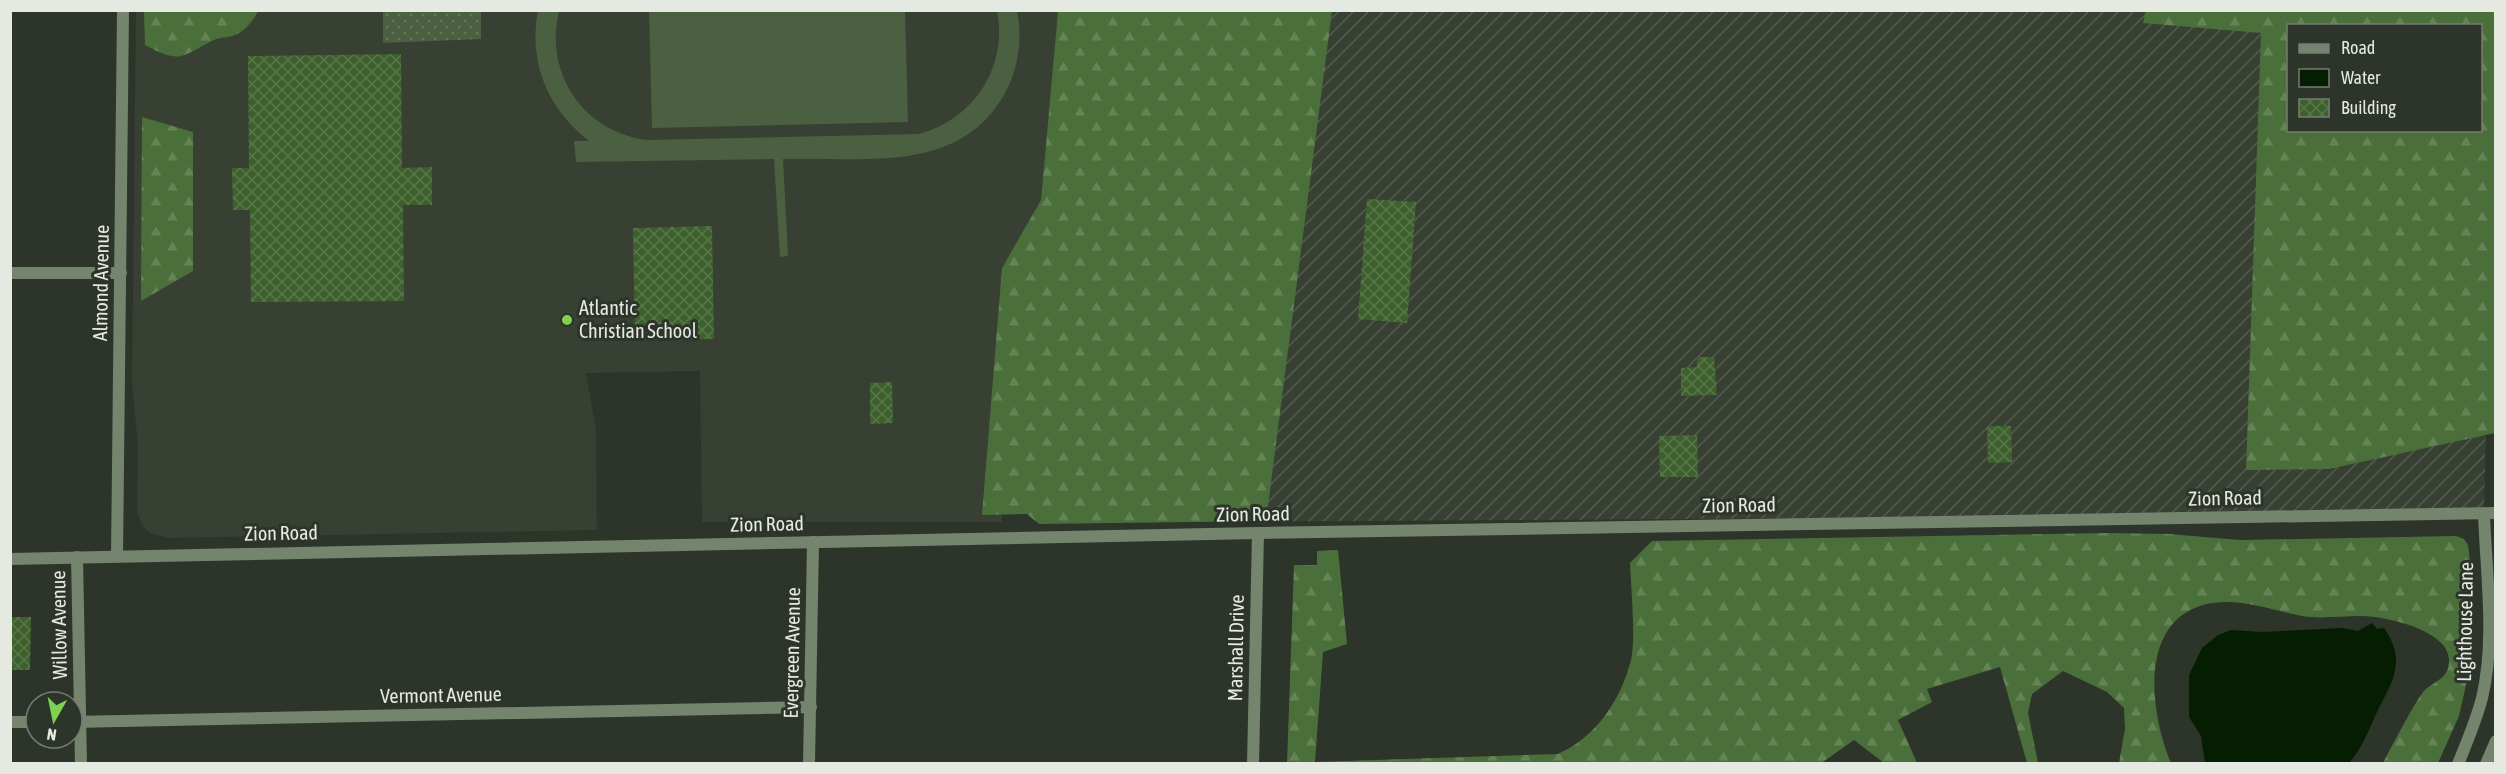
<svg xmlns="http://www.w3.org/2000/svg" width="2506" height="774" viewBox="0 0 2506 774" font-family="'Asap Condensed',sans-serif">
	<defs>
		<pattern id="industrial-furrows" width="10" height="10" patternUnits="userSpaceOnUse" patternTransform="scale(1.5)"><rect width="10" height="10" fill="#374033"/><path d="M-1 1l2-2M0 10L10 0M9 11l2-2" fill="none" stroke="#545c50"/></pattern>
		<pattern id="grass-dots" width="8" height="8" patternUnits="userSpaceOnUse" patternTransform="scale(1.5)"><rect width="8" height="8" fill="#4a6040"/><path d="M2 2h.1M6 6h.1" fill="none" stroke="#64775b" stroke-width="1.8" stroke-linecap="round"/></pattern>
		<pattern id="forest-firs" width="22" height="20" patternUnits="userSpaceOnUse" patternTransform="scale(1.5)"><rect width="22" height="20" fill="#4b6f3a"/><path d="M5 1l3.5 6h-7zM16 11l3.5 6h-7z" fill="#658456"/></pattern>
		<pattern id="building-cross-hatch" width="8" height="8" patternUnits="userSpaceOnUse" patternTransform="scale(1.5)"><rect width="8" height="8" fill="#3d602c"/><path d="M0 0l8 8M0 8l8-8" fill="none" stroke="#59774a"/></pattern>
	</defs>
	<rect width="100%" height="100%" fill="#2d342a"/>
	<path fill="#374033" d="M136 10 1058 11 1041 200 1002 268V522H702L700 371 586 373 596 429 597 530 168 538 150 533 142 525 137 512 138 446 132 383Z"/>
	<path fill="url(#industrial-furrows)" fill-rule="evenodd" d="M1202 11H2495L2484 514 1193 522ZM2288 26H2480V130H2288Z"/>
	<path fill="url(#grass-dots)" d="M383 11H481V39L383 43Z"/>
	<path fill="url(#forest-firs)" fill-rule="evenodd" d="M2146 10 2495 11V433L2329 469 2246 470 2261 33 2143 23ZM2288 26H2480V130H2288Z
		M144 11V10L258 11C253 21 244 33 232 36 226 38 220 37 214 40 181 56 182 65 145 45Z
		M1058 11H1332L1266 521 1039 524 1027 514 982 515 1002 268 1041 200Z
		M142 117 193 132V271L141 301Z
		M2108 533 2169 534 2240 540 2456 536 2464 539 2468 545 2470 561 2468 676 2459 716 2438 763H2383C2390 750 2418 695 2426 689 2437 680 2450 677 2449 659 2447 632 2397 620 2375 617 2351 614 2325 620 2302 616 2270 610 2236 596 2203 605 2137 624 2151 716 2171 763H2119L2125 729 2124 708 2107 692 2063 671 2032 694 2028 713 2038 763H2027L2000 667 1927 689 1932 702 1898 720 1917 763H1884L1854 740 1820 764 1287 763 1294 565H1317V551L1338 550 1347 644 1323 652 1315 762 1558 754C1596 737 1621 700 1631 660 1636 639 1631 587 1630 563L1652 541Z"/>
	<path fill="#4a6040" d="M538 10 559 11C544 72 582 131 646 140L919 134C974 119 1008 67 997 11H1017C1023 39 1018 70 1004 95 957 176 862 156 783 159L788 256 780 257 774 159 576 162 574 141H589C548 109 528 63 538 10Z
		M649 11H905L908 122 652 128Z"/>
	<path fill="#051d00" d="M2372 623 2377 629 2384 628C2406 660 2394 679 2378 710 2369 729 2363 747 2349 763H2205L2201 736 2189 717V675L2202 648 2218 635 2231 630 2262 632 2342 628 2358 631Z"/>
	<path fill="url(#building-cross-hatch)" d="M401 54 402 168 432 167V205H403L404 301 251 302 250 210H233L232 168H249L248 56Z
		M1367 199 1416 202 1407 323 1358 319Z
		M712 226 714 339 635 340 633 228Z
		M1697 357H1714L1717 395 1681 396V368L1697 367Z
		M892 382 893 423 870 424V383Z
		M1987 426H2011L2012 462 1988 463Z
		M1697 435 1698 477H1660L1659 436Z
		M10 617H31L30 670H11Z"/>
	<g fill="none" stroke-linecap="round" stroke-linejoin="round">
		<path stroke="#74846d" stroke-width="12" d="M10 273H121
			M117 556 123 10
			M77 557 81 764
			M10 722H36
			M72 722 811 707
			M809 764 813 542
			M1253 764 1258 533
			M2458 764C2467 742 2476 721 2482 698 2496 640 2486 573 2484 514
			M2486 764 2496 741"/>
		<path stroke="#74846d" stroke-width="12" d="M10 559 1258 533 2496 513"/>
	</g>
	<circle fill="#7ed153" stroke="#2d342a" stroke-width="2" cx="567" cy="320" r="6"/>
	<g text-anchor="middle" stroke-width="6" stroke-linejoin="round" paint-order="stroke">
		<g font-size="20" fill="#e4e9e2" stroke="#2d342a">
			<text transform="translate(101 283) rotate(-89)" y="7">Almond Avenue</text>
			<text transform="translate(2225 498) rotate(-1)" y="7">Zion Road</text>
			<text transform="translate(1739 505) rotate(-1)" y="7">Zion Road</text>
			<text transform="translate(1253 514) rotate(-1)" y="7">Zion Road</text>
			<text transform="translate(767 524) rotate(-1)" y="7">Zion Road</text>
			<text transform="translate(281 533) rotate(-1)" y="7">Zion Road</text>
			<text transform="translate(2465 622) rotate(-89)" y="7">Lighthouse Lane</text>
			<text transform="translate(59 625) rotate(-91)" y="7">Willow Avenue</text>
			<text transform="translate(1236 648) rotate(-89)" y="7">Marshall Drive</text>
			<text transform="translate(792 653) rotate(-89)" y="7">Evergreen Avenue</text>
			<text transform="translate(441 695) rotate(-1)" y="7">Vermont Avenue</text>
		</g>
		<g font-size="20" fill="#e4e9e2" stroke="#2d342a" text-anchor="start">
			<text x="579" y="315">Atlantic<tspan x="579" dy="23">Christian School</tspan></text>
		</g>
	</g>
	<rect width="2506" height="774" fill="none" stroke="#e4e9e2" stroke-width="24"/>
	<rect x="2287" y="24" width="195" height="108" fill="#2d342a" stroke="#767c74" stroke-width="1.5"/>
	<rect x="2299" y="44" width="30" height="9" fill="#74846d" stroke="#767c74" stroke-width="1.5"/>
	<text x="2341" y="54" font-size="18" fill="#e4e9e2">Road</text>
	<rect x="2299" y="69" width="30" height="18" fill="#051d00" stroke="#767c74" stroke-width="1.5"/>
	<text x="2341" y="84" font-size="18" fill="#e4e9e2">Water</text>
	<rect x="2299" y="99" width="30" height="18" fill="url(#building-cross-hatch)" stroke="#767c74" stroke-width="1.5"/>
	<text x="2341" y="114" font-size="18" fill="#e4e9e2">Building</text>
	<g transform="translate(54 720) rotate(189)"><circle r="28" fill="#2d342a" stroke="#767c74" stroke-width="1.5"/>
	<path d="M0-4.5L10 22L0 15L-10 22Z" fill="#7ed153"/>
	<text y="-9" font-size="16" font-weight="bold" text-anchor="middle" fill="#e4e9e2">N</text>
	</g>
</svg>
